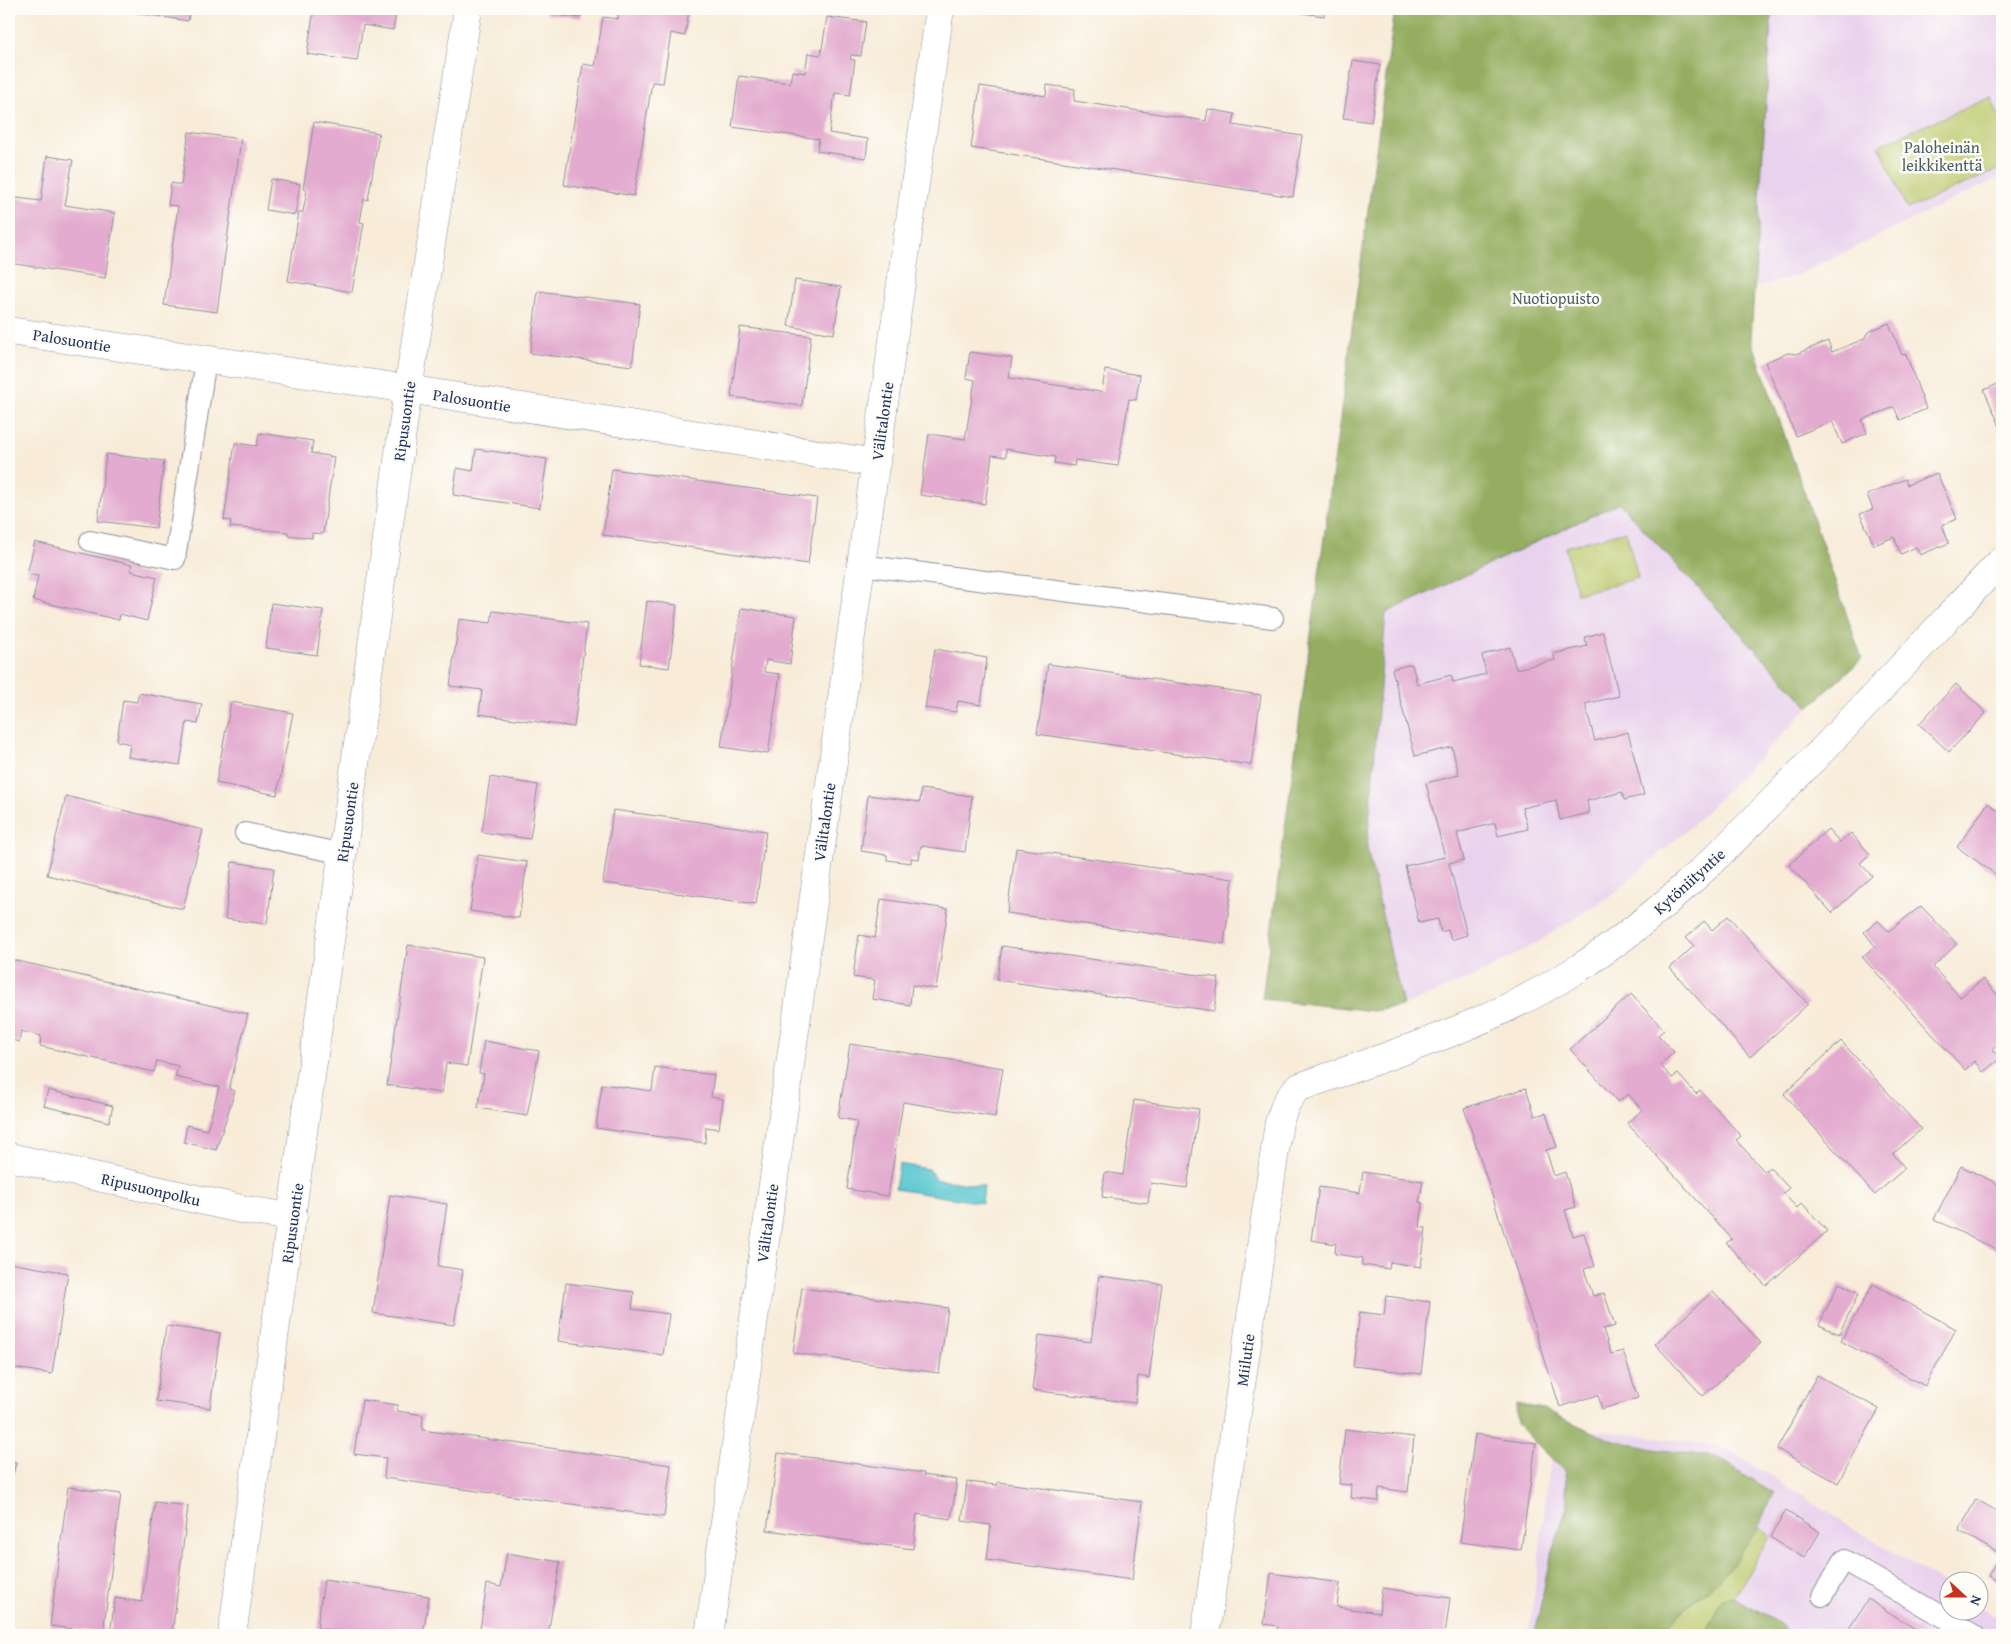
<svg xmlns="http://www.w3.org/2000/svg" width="2011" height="1644" viewBox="0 0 2011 1644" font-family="'Gentium Book Plus',serif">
	<rect width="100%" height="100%" fill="#fdfcf7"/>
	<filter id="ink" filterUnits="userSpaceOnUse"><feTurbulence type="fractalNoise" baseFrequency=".02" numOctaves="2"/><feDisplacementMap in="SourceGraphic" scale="10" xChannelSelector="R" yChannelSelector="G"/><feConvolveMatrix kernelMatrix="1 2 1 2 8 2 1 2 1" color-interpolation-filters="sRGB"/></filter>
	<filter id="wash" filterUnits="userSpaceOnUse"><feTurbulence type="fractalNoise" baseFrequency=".0096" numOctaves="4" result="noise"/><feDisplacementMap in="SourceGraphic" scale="20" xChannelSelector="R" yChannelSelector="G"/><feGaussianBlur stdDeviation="1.12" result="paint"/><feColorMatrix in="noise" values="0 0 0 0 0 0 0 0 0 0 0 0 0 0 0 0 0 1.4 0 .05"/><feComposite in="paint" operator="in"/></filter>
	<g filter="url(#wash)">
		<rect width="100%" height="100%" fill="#f8ecd9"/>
		<path fill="#e9d2ed" d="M1772 9H2002V176L1795 276 1754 288Z
			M1619 503 1809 707 1698 820 1613 894 1533 945 1476 976 1403 1006 1367 848 1386 613Z
			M1555 1426 1674 1439 1724 1447 1948 1587V1612H1978L1979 1606 2002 1620V1635H1529Z"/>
		<path fill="#bbc96c" stroke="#6b7c65" d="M1991 97 2002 124V168L1907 209 1879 145Z
			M1626 531 1638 578 1577 594 1565 547Z
			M1759 1526 1770 1537 1734 1597 1721 1599 1706 1635H1660C1674 1616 1694 1603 1711 1587 1730 1569 1744 1549 1759 1526Z"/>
		<path fill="#94ad60" stroke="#586e5f" d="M1395 9H1772L1751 338 1862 659 1809 707 1619 503 1386 613 1367 848 1403 1006 1373 1011 1262 999Z
			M1516 1404 1543 1409 1606 1438 1653 1449 1717 1457 1774 1493C1759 1530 1739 1561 1710 1588 1693 1603 1673 1616 1660 1635H1535L1549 1563 1567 1507 1565 1472 1517 1424Z
			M1734 1597 1780 1623 1788 1635H1706L1721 1599Z"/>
		<path fill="#5ac7d0" stroke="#3a7b97" d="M899 1164 929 1169 935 1179 984 1186 982 1203 895 1189Z"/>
		<g id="blocks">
			<path fill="#e3abcf" d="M113 9H190L188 21Z
				M314 9H397L393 30 363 25 357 61 307 54Z
				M546 9H582L581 18 546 14Z
				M619 9H689L685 36 671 33 663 83 652 82 634 196 564 185 583 64 595 66 603 17 618 19Z
				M1303 9H1325L1324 16 1302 13Z
				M827 17 866 22 861 56 851 55 850 59 855 60 850 95 835 93 829 133 868 139 866 158 817 151 819 139 732 127 739 76 790 83 792 71 805 73 808 53 821 55Z
				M1353 61 1380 65 1371 122 1343 118Z
				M1047 85 1075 89 1074 101 1206 121 1208 109 1235 114 1233 125 1302 136 1293 197 971 148 980 86 1046 96Z
				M314 122 379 133 368 200 364 199 360 222 364 223 352 292 288 281 299 212H303L307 190 303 189Z
				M189 132 241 139 217 312 164 305 178 206 168 205 171 183 181 185Z
				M47 156 73 160 65 205 115 213 105 278 9 263V197L41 201Z
				M271 179 300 184 295 215 266 210Z
				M795 280 841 287 834 334 788 326Z
				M538 291 640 304 632 366 530 353Z
				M1889 323 1902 355 1906 354 1926 409 1900 420 1894 407 1862 420 1867 433 1842 444 1832 421 1796 436 1765 362 1788 353 1796 354 1828 341 1832 352 1864 339 1868 332Z
				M740 327 811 336 802 406 731 397Z
				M970 352 1012 358 1009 378 1102 392 1105 370 1140 375 1136 400 1129 399 1118 466 1075 460 1074 466 1054 463 1055 457 1006 449V457L992 455 985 504 920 495 929 434 965 439 975 380 966 378Z
				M2002 382V431L1984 390Z
				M259 433 313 441 311 453 334 457 323 534 312 533V538L288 535V532L230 527 231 521 224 520 235 443 257 446Z
				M476 449 547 459 540 508 453 495 457 468 473 471Z
				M106 454 164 461 156 528 98 521Z
				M612 469 817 498 808 564 603 535Z
				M1937 473 1957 519 1942 525 1949 543 1920 555 1916 547 1901 554 1894 537 1874 545 1860 514 1873 509 1867 495 1905 479 1907 485Z
				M35 542 132 565 131 571 157 577 147 621 120 614 119 620 33 600 38 576 27 574Z
				M647 601 677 605 669 668 639 664Z
				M271 603 323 610 317 655 266 648Z
				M741 608 796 616 790 664 766 660 764 672 780 674 768 754 721 747Z
				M493 611 587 624 574 727 479 714 482 690 450 686 459 619 491 623Z
				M1603 632 1619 696 1585 704 1595 741 1628 732 1644 795 1624 800 1622 792 1587 801 1589 813 1560 820 1556 800 1522 808 1528 829 1498 836 1495 823 1457 833 1464 860 1449 863 1467 935 1451 940 1448 930 1441 932 1438 919 1419 923 1405 866 1445 857 1426 783 1459 775 1452 747 1415 756 1392 669 1412 664 1417 684 1451 675 1453 682 1486 674 1482 655 1510 647 1516 669 1555 660 1553 654 1587 646 1585 637Z
				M935 649 987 658 981 705 958 701 956 712 925 708Z
				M1048 664 1261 695 1251 765 1037 734Z
				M1956 684 1986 713 1949 752 1919 724Z
				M139 693 202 704 198 724 187 722 180 765 128 757 130 744 117 741 123 700 137 702Z
				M231 702 293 713 277 795 216 783Z
				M490 777 538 785 530 839 482 832Z
				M921 789 972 796 965 852 921 846 919 859 911 858V863L887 860V855L861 851 868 795 920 802Z
				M66 796 203 830 183 909 47 875Z
				M1988 803 2002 814V879L1957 847Z
				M613 810 766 831 756 904 603 883Z
				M1828 829 1840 842 1851 833 1870 854 1860 863 1872 876 1832 913 1789 865Z
				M1016 848 1233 879 1224 944 1007 913Z
				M478 855 527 862 519 918 470 911Z
				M232 862 274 868 267 924 225 919Z
				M881 899 948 909 936 989 912 985 910 1005 872 999 875 980 853 977 859 935 875 938Z
				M1921 906 1957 944 1933 967 1960 997 1983 979 2002 1000V1041L1992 1050 2001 1058 1983 1072 1974 1061 1965 1070 1862 957 1875 946 1864 932 1878 921 1889 931Z
				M1728 916 1808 1004 1750 1057 1670 968 1694 946 1686 938 1704 921 1712 930Z
				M408 945 483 957 467 1066 446 1063 442 1093 387 1085Z
				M1002 946 1219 978 1214 1011 997 980Z
				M9 959 248 1014 229 1089 235 1091 216 1150 184 1142 187 1125 207 1130 219 1087 175 1077 178 1066 157 1061 154 1072 40 1046 41 1036 21 1031 19 1042 9 1039Z
				M1631 994 1664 1030 1658 1035 1674 1052 1660 1065 1672 1078 1678 1074 1696 1094 1700 1090 1741 1136 1736 1140 1765 1172 1769 1167 1789 1188 1783 1193 1797 1208 1802 1203 1827 1231 1766 1286 1726 1243 1732 1239 1627 1123 1642 1110 1628 1094 1618 1102 1570 1049Z
				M484 1041 539 1051 527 1116 478 1108 484 1074 479 1073Z
				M1841 1041 1921 1129 1893 1154 1905 1168 1875 1195 1784 1094Z
				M850 1044 1003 1068 995 1117 903 1102 888 1196 847 1189 857 1121 838 1118Z
				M655 1067 714 1075 711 1097 723 1099 719 1129 706 1127 705 1143 596 1128 602 1084 652 1091Z
				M1526 1088 1535 1116 1546 1113 1557 1147 1546 1150 1554 1176 1565 1172 1576 1207 1565 1210 1573 1236 1584 1233 1595 1266 1584 1269 1593 1296 1604 1293 1615 1326 1603 1329 1611 1354 1623 1351 1638 1398 1602 1409 1598 1395 1560 1407 1464 1108Z
				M48 1090 113 1106 109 1122 44 1106Z
				M1134 1100 1199 1109 1187 1188 1151 1183 1148 1203 1102 1197 1105 1172 1123 1175Z
				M1961 1166 2002 1186V1253L1934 1219Z
				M1363 1172 1423 1181 1419 1202 1423 1203 1420 1227 1426 1228 1421 1267 1390 1262 1389 1269 1362 1265 1363 1258 1335 1254 1336 1244 1311 1240 1319 1187 1360 1193Z
				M390 1195 447 1204 438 1266 463 1270 454 1325 373 1313Z
				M9 1263 68 1273 52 1374 9 1367Z
				M1099 1276 1162 1284 1149 1378 1138 1376 1135 1403 1032 1390 1039 1335 1091 1342Z
				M566 1283 634 1292 632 1309 669 1314 663 1355 558 1341Z
				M1839 1283 1859 1293 1839 1334 1819 1325Z
				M1873 1284 1956 1329 1925 1386 1841 1341Z
				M802 1288 948 1308 939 1373 793 1353Z
				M1713 1291 1761 1343 1703 1396 1655 1344Z
				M1386 1296 1430 1302 1421 1374 1353 1366 1360 1312 1384 1315Z
				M166 1326 220 1333 210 1408 156 1401Z
				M1817 1375 1879 1409 1838 1483 1777 1449Z
				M362 1400 398 1405 397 1411 423 1415 422 1430 671 1465 664 1517 384 1478 386 1458 354 1454Z
				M1345 1429 1414 1437 1408 1492 1379 1488 1378 1501 1351 1498 1352 1485 1339 1484Z
				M1475 1434 1536 1443 1521 1550 1460 1542Z
				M778 1453 924 1473 923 1475 957 1480 951 1519 917 1514 913 1549 767 1530Z
				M9 1461 16 1463 9 1489Z
				M967 1482 997 1485 998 1482 1142 1502 1132 1580 987 1560 991 1525 962 1521Z
				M68 1487 121 1494 103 1633 50 1626Z
				M1976 1499 2002 1514V1584L1988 1576 2000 1554 1959 1531Z
				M155 1502 188 1506 172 1635 110 1634 115 1598 142 1602Z
				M1786 1511 1820 1532 1804 1558 1770 1537Z
				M507 1553 560 1562 548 1635H493L494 1632 480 1629 487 1584 501 1587Z
				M1271 1573 1340 1583 1337 1607 1379 1613 1382 1588 1450 1598 1445 1635H1276L1278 1626 1264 1624Z
				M324 1580 429 1596 423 1635H366L317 1628Z
				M1868 1599 1925 1635H1845Z
				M752 1628 794 1634V1635H751Z"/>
		</g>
	</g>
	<g filter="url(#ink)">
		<use href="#blocks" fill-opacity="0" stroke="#8a8e9c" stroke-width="1"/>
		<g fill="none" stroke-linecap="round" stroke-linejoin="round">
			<defs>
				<path id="service" d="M90 541 175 559 206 360
					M861 565 1273 618
					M245 833 343 854
					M1822 1596 1844 1560 1974 1635"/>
				<path id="minor" d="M9 331 382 385 876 463
					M9 1157 245 1210 293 1217
					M232 1635 408 390 468 9
					M709 1635 940 9
					M1205 1635 1279 1122 1286 1103 1297 1088C1390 1055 1486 1026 1571 973 1654 922 1723 852 1791 782 1863 709 1932 634 2002 560"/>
			</defs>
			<use href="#service" stroke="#8a8e9c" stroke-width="22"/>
			<use href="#minor" stroke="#8a8e9c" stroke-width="29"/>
			<use href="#service" stroke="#fff" stroke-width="20"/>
			<use href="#minor" stroke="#fff" stroke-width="28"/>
		</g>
	</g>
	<g text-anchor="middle" stroke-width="5" stroke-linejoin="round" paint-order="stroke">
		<g font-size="16" fill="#4b5d62" stroke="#fdfcf7">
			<text x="1942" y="153">Paloheinän<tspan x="1942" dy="18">leikkikenttä</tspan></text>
			<text x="1556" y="304">Nuotiopuisto</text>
		</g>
		<g font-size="16" fill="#1b2f5e" stroke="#fdfcf7">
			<text transform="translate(72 340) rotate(9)" y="6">Palosuontie</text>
			<text transform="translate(472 400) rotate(9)" y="6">Palosuontie</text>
			<text transform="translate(404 421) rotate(-82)" y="6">Ripusuontie</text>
			<text transform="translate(882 421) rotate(-82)" y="6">Välitalontie</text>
			<text transform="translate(347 822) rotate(-82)" y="6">Ripusuontie</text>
			<text transform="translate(824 822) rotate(-82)" y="6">Välitalontie</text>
			<text transform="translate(1689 881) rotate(-42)" y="6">Kytöniityntie</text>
			<text transform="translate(151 1189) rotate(13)" y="6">Ripusuonpolku</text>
			<text transform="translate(292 1223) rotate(-82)" y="6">Ripusuontie</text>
			<text transform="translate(767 1223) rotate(-82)" y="6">Välitalontie</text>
			<text transform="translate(1245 1360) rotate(-82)" y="6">Miilutie</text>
		</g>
	</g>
	<rect width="2011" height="1644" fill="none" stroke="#fdfcf7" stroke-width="30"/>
	<g transform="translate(1964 1596) rotate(111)"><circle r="24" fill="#fdfcf7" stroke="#a3aaba"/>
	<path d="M0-4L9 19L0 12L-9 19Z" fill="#c8321e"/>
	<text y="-8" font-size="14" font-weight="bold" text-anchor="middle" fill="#1b2f5e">N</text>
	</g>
</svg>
